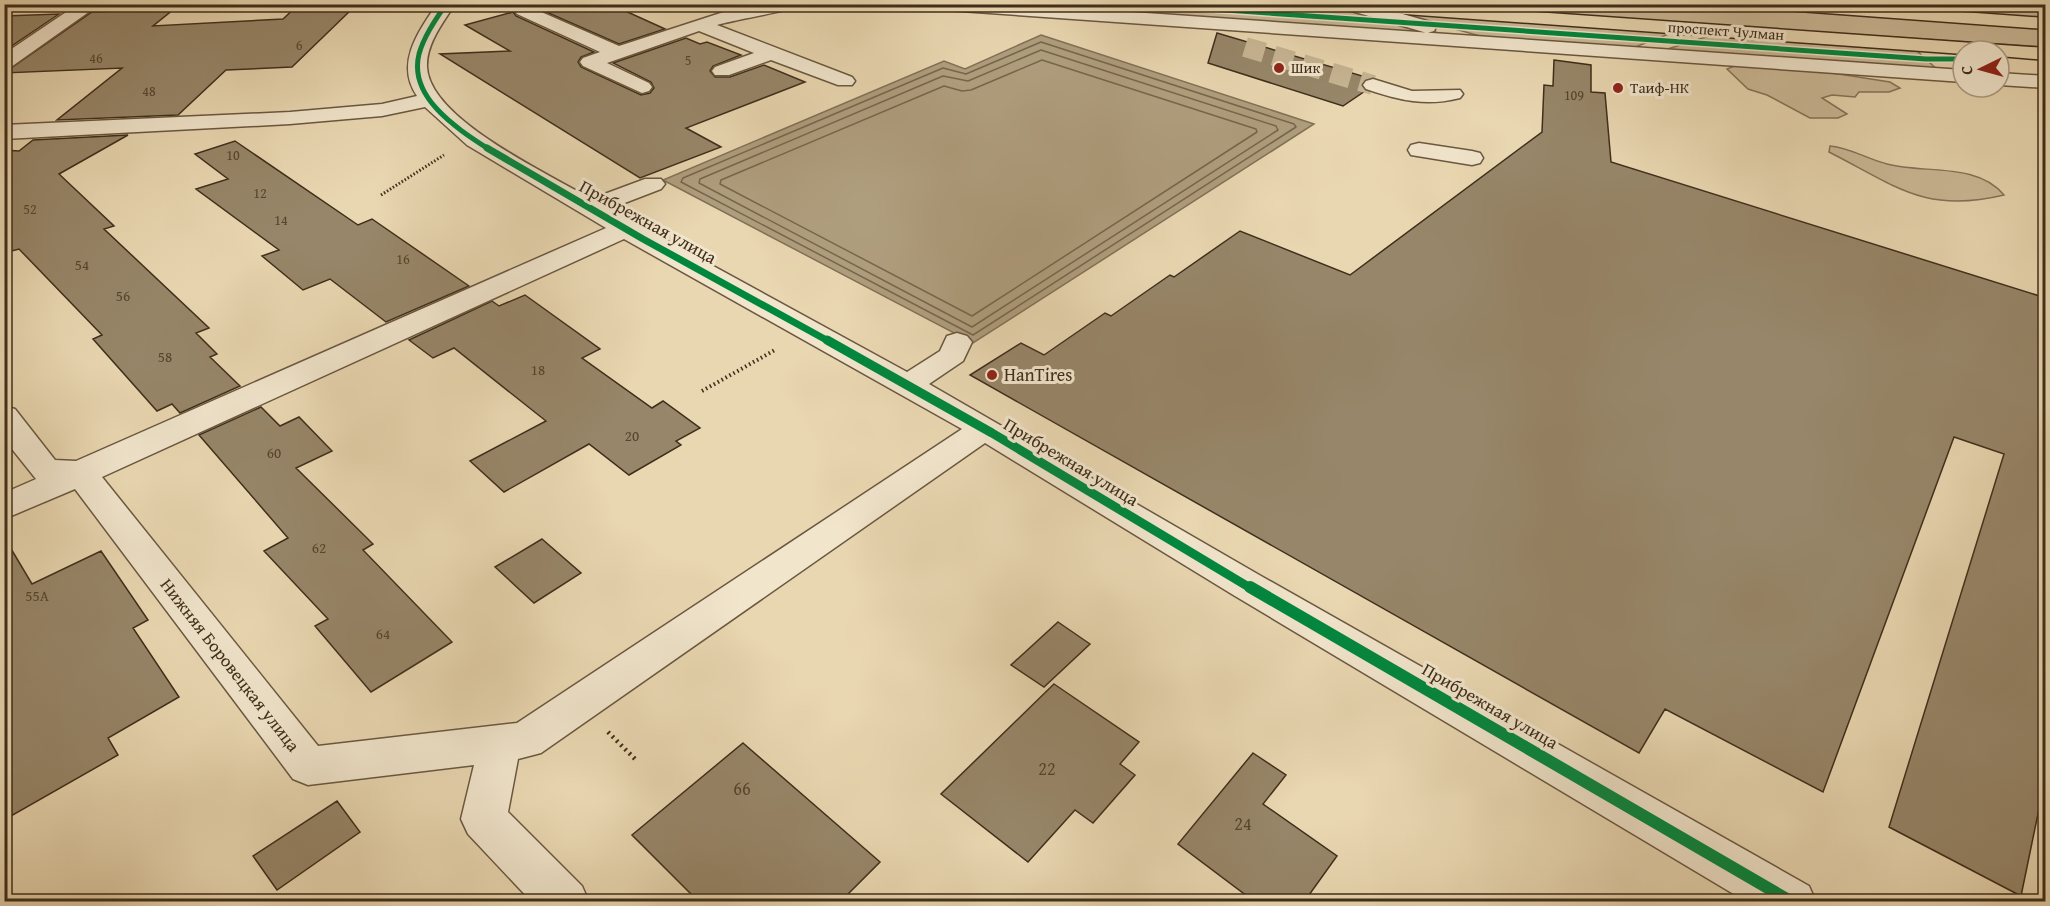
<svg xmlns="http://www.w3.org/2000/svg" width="2050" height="906" viewBox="0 0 2050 906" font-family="'Gentium Book Plus',serif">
	<rect width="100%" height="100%" fill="#e9d7b1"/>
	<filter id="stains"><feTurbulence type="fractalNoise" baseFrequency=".00333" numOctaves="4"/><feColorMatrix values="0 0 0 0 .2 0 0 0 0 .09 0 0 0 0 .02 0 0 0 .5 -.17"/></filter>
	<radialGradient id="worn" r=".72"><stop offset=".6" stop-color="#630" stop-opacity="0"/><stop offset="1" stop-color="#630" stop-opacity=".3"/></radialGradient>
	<path fill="#ccba98" stroke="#86745a" stroke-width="1.5" d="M1268 4 1357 11 1457 38 1159 16 1119 5Z
		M1700 4 2045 28V47L1403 5Z
		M2004 4 2045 8V19L1896 8 1892 5Z
		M1402 14 1674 32 1630 49 1494 40Z
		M1709 36 1917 51 1940 72 1658 52Z
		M1737 65 1794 67 1890 82 1900 88 1889 92H1859L1855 97 1832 95 1822 98 1847 114 1838 118H1810L1767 95 1748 89 1727 69Z
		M1830 146C1851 148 1867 159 1887 164 1924 174 1977 162 2004 195 1925 214 1896 186 1829 152Z"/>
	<path fill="#af9e7e" stroke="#827156" stroke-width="1.5" d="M1041 35 1314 124 973 343 663 180 944 61 965 69Z"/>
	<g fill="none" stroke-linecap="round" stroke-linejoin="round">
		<path stroke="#77664c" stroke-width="1.5" d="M1041 42 1294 124 1296 127 973 335 681 182 683 178 943 68 966 74Z
			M1041 50 1276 126 1278 130 972 327 699 183 700 179 943 76 968 81Z
			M1042 60 1256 129 1257 132 972 316 720 184 721 180 944 86 962 91 971 90Z"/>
	</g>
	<path fill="#978669" stroke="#3f2e1b" stroke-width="1.5" d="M348 4 344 8H353L292 67 226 70 178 115 57 120 122 68 4 73 92 12 174 9 153 26 283 19 298 5Z
		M552 4H610L665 29 619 44 544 11Z
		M513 12 516 16 594 52 581 57 578 62 581 67 641 95 650 93 654 88 651 82 613 63 686 38 700 44 707 42 741 55 713 66 710 71 715 77H730L764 65 805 82 686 128 721 147 640 178 440 54 510 51 465 25Z
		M59 14 4 51V16Z
		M1217 33 1369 78 1361 85 1365 91 1343 106 1208 63Z
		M1554 60 1591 65V92L1605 93 1611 162 2046 298V775L2021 896 1889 827 2004 454 1954 437 1823 792 1665 709 1639 753 970 375 1021 343 1044 355 1105 313 1111 316 1170 275 1174 277 1240 231 1350 275 1542 132 1544 85 1553 86Z
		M128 135 59 174 114 226 104 229 209 328 196 333 217 354 210 357 240 386 180 413 172 404 157 411 93 339 102 335 19 249 4 253V150L19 151 33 140Z
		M235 141 358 225 372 219 469 286 386 322 330 279 303 290 262 256 279 250 196 189 228 179 195 154Z
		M525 295 600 349 582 358 652 408 663 401 700 428 676 441 681 445 629 475 589 444 504 492 470 461 546 421 454 348 433 358 409 340 492 301 499 306Z
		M261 407 280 426 299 417 332 451 296 468 373 544 363 550 452 642 371 692 315 626 328 619 264 551 288 538 199 435Z
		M4 537 32 584 101 551 148 620 133 628 179 697 108 738 118 755 4 820Z
		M542 539 581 573 534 603 495 567Z
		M1058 622 1090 644 1044 687 1011 665Z
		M1054 684 1139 742 1120 764 1135 775 1093 823 1075 810 1028 862 941 794Z
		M743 743 880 862 840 902H699L632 835Z
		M1253 753 1286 775 1263 804 1337 856 1304 902H1255L1178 844Z
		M337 801 360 832 277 890 253 856Z"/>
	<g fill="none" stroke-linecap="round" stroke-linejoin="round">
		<path stroke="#c7b593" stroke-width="20" stroke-dasharray="20 10" stroke-linecap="butt" d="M1245 47 1373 85"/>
		<defs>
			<path id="minor" d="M78 4H100L11 67 4 69V54Z
				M437 4H455C443 23 426 44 427 67 429 119 549 174 591 199L645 179H661L665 184 661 189 609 209 907 372 940 351 947 336 957 333 967 336 972 342 963 361 929 384 1261 576 1809 886 1816 902H1747L1235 596 985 443 541 753 518 759 508 812 582 886 589 902H532L468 834 461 819 474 765 308 785 293 779 75 489 4 519V493L36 479 4 439V406L15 409 55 460 76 461 606 228 467 145 425 107 382 116 290 124 4 139V125L290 112 382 104 417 96C395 64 418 32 437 4ZM624 239 962 429 517 723 318 746 102 477Z
				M522 4H550L539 11 619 46 736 8 756 4H802C797 10 732 20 717 25L852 77 855 81 852 85H838L771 60 729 75H715L712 71 715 67 754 53 699 31 607 63 649 83 652 87 649 91 642 93 583 66 580 62 583 58 600 52 517 14 514 10Z
				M923 4H1016L1963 70V82L932 9Z
				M1346 4H1368L1434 23 1436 27 1434 31 1427 33 1348 10Z
				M2026 4H2046V10L2029 8Z
				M1999 73 2046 76V88L1999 85Z
				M1373 79 1412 91 1460 90 1463 94 1460 98C1425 107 1399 100 1366 89L1363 85 1366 81Z
				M1419 143 1472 151 1480 153 1483 158 1480 163 1472 165 1411 155 1408 150 1411 145Z"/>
			<path id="major" d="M1326 4H1419L2046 48V60L1999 56V51H1963V54L1335 9Z
				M1762 4H1852L2046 18V29L1771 9Z"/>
		</defs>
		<use href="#minor" stroke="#6a5840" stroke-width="3"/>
		<use href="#major" stroke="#3f2e1b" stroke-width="3"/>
		<path stroke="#3f2e1b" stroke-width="3" stroke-dasharray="1.5 2" stroke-linecap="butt" d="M381 195 444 155"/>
		<path stroke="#3f2e1b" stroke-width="4" stroke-dasharray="1.5 3" stroke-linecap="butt" d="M702 391 775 350"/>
		<path stroke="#3f2e1b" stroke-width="4.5" stroke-dasharray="2 4" stroke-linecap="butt" d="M608 732 635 759"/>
		<use href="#minor" fill="#f1e5cc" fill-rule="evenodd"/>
		<use href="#major" fill="#e9d7b1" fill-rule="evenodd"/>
		<defs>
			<path id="cycleway-far3" d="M446 4C436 19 424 36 419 54 408 98 458 129 490 150
				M1138 4 1926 59H1963"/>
			<path id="cycleway-far2" d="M487 148 643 239 830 342"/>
			<path id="cycleway-far1" d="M827 340 992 433 1252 589"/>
			<path id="cycleway" d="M1250 587 1792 902"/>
		</defs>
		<use href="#cycleway-far3" stroke="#f1e5cc" stroke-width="8"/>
		<use href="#cycleway-far2" stroke="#f1e5cc" stroke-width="10"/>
		<use href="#cycleway-far1" stroke="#f1e5cc" stroke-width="13"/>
		<use href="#cycleway" stroke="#f1e5cc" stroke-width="16"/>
		<use href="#cycleway-far3" stroke="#00873e" stroke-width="5"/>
		<use href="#cycleway-far2" stroke="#00873e" stroke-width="7"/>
		<use href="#cycleway-far1" stroke="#00873e" stroke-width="9"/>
		<use href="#cycleway" stroke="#00873e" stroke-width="12"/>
	</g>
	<g fill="#8f2418" stroke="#f1e5cc" stroke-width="2">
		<circle cx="1279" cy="68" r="6"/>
		<circle cx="1618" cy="88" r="6"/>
		<circle cx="992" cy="375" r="6"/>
	</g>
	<g text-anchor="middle" stroke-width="6" stroke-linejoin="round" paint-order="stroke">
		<g font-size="14" fill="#55442e">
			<text x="299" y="50">6</text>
			<text x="96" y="63">46</text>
			<text x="688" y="65">5</text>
			<text x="149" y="96">48</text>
			<text x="1574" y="100">109</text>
			<text x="233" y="160">10</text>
			<text x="260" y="198">12</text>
			<text x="30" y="214">52</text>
			<text x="281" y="225">14</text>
			<text x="403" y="264">16</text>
		</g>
		<g font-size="15" fill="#3f2e1b" stroke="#f1e5cc">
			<text transform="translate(1726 31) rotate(4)" y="5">проспект Чулман</text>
		</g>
		<g font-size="15" fill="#3f2e1b" stroke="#f1e5cc" text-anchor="start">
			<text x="1291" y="73">Шик</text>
			<text x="1630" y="93">Таиф-НК</text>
		</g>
		<g font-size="15" fill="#55442e">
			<text x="82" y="270">54</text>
			<text x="123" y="301">56</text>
			<text x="165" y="362">58</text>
			<text x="538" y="375">18</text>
			<text x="632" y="441">20</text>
			<text x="274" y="458">60</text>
			<text x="319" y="553">62</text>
			<text x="37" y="601">55А</text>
			<text x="383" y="639">64</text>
		</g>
		<g font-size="18" fill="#3f2e1b" stroke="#f1e5cc">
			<text transform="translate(648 222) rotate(29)" y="6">Прибрежная улица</text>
			<text transform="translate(1071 462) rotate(31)" y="6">Прибрежная улица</text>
			<text transform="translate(230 665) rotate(52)" y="6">Нижняя Боровецкая улица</text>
			<text transform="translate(1490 706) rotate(30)" y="6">Прибрежная улица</text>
		</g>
		<g font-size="18" fill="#3f2e1b" stroke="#f1e5cc" text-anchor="start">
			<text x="1004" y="381">HanTires</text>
		</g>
		<g font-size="18" fill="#55442e">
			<text x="1047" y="775">22</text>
			<text x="742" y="795">66</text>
			<text x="1243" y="830">24</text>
		</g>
	</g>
	<rect width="2050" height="906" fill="none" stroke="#e9d7b1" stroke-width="24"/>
	<rect x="6" y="6" width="2038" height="894" fill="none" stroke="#3f2e1b" stroke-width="3"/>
	<rect x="12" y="12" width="2026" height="882" fill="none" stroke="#3f2e1b" stroke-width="1.5"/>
	<g transform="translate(1981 69) rotate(265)"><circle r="28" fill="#f1e5cc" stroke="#aa9c85" stroke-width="1.5"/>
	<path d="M0-4.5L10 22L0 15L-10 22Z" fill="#8f2418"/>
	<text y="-9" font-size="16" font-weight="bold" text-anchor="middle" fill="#3f2e1b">С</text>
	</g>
	<rect width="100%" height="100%" filter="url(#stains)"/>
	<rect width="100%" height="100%" fill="url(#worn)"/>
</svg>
